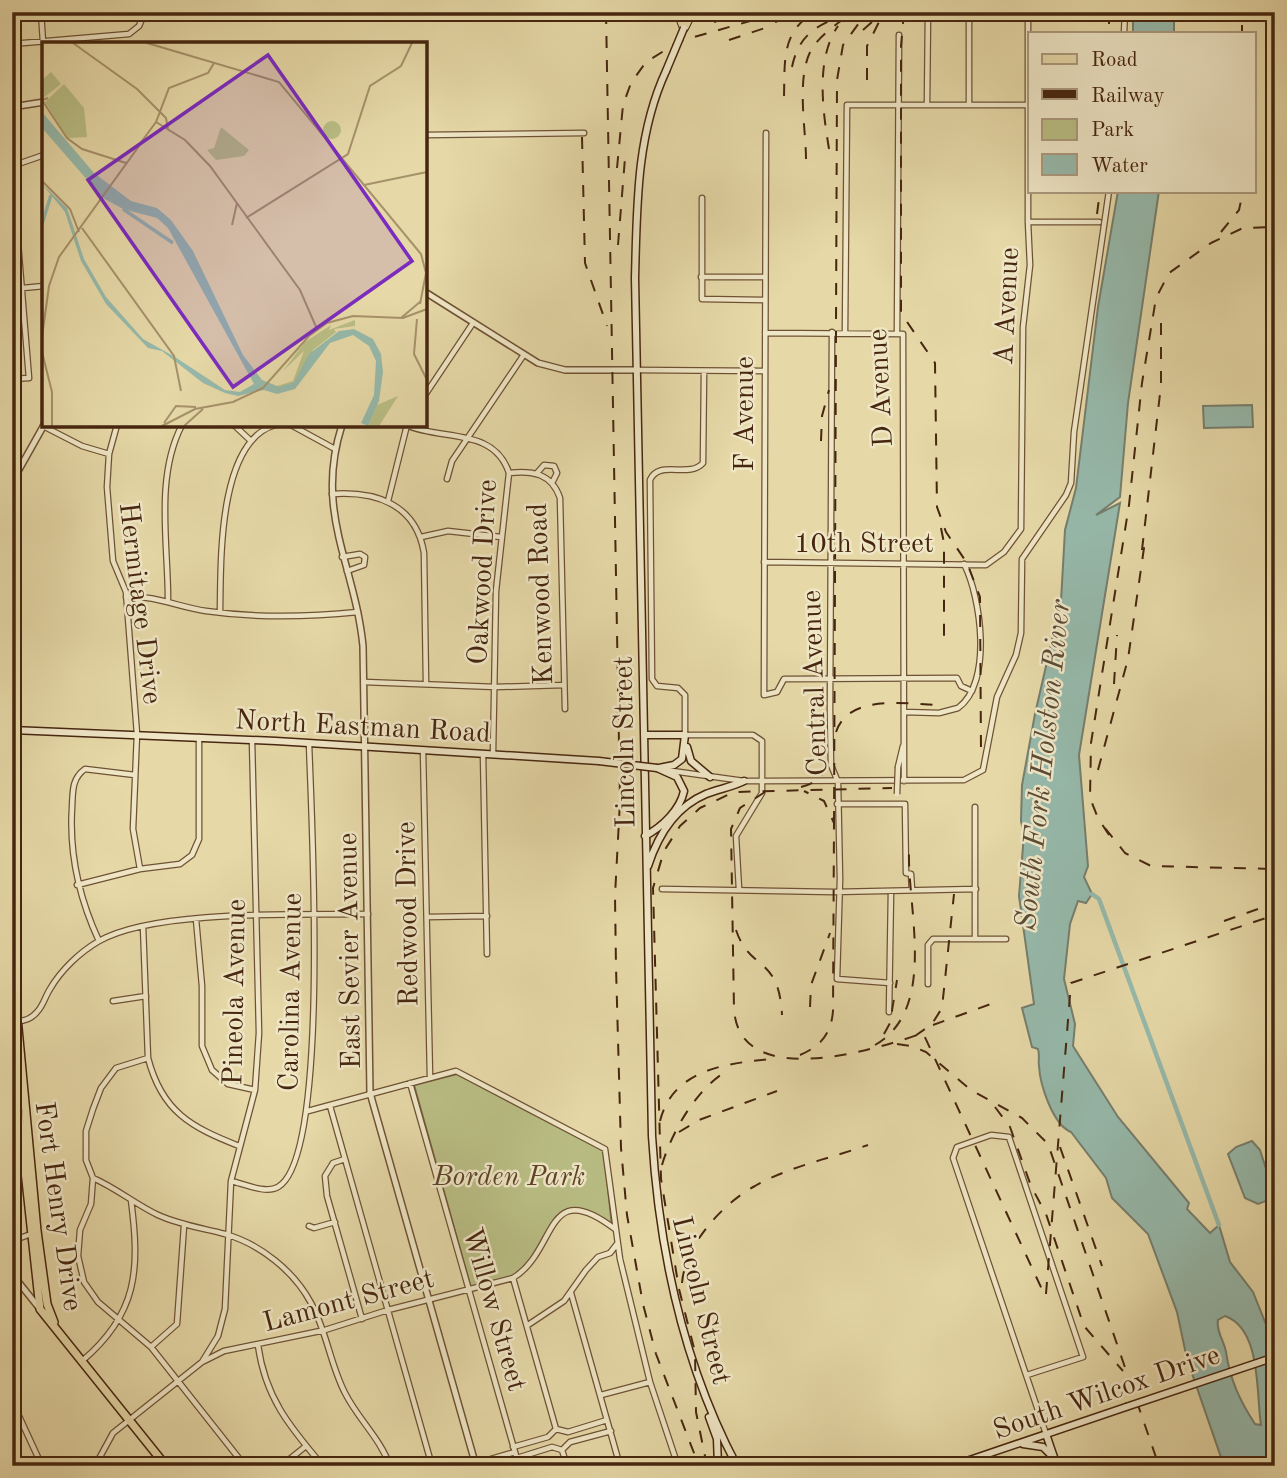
<svg xmlns="http://www.w3.org/2000/svg" width="1287" height="1478" viewBox="0 0 1287 1478" font-family="'Old Standard TT',serif">
	<rect width="100%" height="100%" fill="#e6d8a7"/>
	<filter id="stains"><feTurbulence type="fractalNoise" baseFrequency=".00286" numOctaves="4"/><feColorMatrix values="0 0 0 0 .2 0 0 0 0 .09 0 0 0 0 .02 0 0 0 .5 -.17"/></filter>
	<radialGradient id="worn" r=".72"><stop offset=".6" stop-color="#630" stop-opacity="0"/><stop offset="1" stop-color="#630" stop-opacity=".3"/></radialGradient>
	<path fill="#b9be84" stroke="#80724a" stroke-width="2" d="M457 1074 604 1149 612 1227C596 1216 583 1202 563 1214L526 1268 513 1278 471 1288 414 1085Z"/>
	<path fill="#96b9ab" stroke="#767e6d" stroke-width="2" fill-rule="evenodd" d="M1133 12H1174V33H1133Z
		M1118 191H1159L1128 403 1120 497 1096 515 1120 503 1079 755 1088 866 1084 877 1092 894 1086 903 1078 901 1070 924 1064 979 1075 1024 1073 1046 1118 1117 1189 1203 1187 1209 1210 1233 1219 1225 1230 1262 1253 1292 1275 1347V1466H1224L1187 1359 1177 1312 1148 1234 1112 1198 1106 1178 1071 1132C1053 1125 1040 1085 1039 1066 1038 1060 1040 1056 1038 1049L1032 1047 1022 1008 1034 1004 1019 896 1024 834 1021 821 1022 785 1035 714 1061 601 1065 530 1076 488 1098 307ZM1225 1316C1262 1329 1256 1395 1261 1425L1255 1424C1240 1401 1230 1380 1226 1352 1224 1340 1216 1332 1218 1320Z
		M1252 405 1253 427 1204 428 1203 406Z
		M1252 1141 1260 1150 1274 1194V1198L1258 1204 1245 1198 1228 1154 1236 1147Z"/>
	<g fill="none" stroke-linecap="round" stroke-linejoin="round">
		<path stroke="#96b9ab" stroke-width="4.5" d="M1092 894 1099 899 1219 1225"/>
		<defs>
			<path id="minor" d="M41 12 43 42
				M1124 33 1125 12
				M12 44 129 34 139 26 145 12
				M927 105 928 12
				M969 105V12
				M766 133 764 695 777 692 784 679H788L957 678 961 686 972 691
				M425 135 584 133
				M12 166 44 155
				M12 169 29 378 12 379
				M702 198V299L765 300
				M1028 222H1099
				M701 277H765
				M12 289 44 286
				M832 332 830 710 831 765 838 782 840 879 837 979 890 983
				M765 333 903 334 904 781
				M845 333 847 105H1029
				M897 334 899 35
				M636 370 764 371
				M704 372 703 463C689 479 659 459 650 480L652 679 657 686 678 688 685 695V735H753L762 741V793L736 836 739 889
				M425 395 473 323
				M117 425 109 454 107 487 113 561 126 592 137 734 133 829 140 869
				M234 425 251 441
				M291 425 335 449
				M406 425C442 441 494 427 509 473L496 591 493 753
				M43 426 82 446 109 454
				M509 473C533 470 552 474 560 498L565 709
				M537 473 544 465 554 466 557 473 552 483
				M447 479 452 461 523 356
				M332 494C376 491 416 504 424 553L426 683
				M388 501 407 425
				M421 537 448 531 501 537
				M342 557 360 554 365 557 364 565 347 571
				M764 562 986 565 1004 552 1021 529 1023 327 1030 265 1028 222V12
				M126 597C155 595 178 607 206 611 255 618 309 617 358 612
				M168 599C168 543 155 477 182 425
				M220 612C221 565 217 442 275 425
				M364 682 496 687 564 685
				M904 712 939 713 958 708C993 683 981 597 964 564
				M423 750 430 1077
				M483 754 487 954
				M898 767 903 746
				M665 770 744 781 964 780 983 770 997 697 1016 655 1021 633 1022 559 1066 495 1071 483 1074 432 1109 191
				M837 804H905L906 873 911 874 912 890
				M975 807V938
				M77 885 140 869 180 864 192 855 199 839V737
				M662 889 834 892 976 889
				M427 917 487 916
				M196 919 202 986V1046L212 1070 228 1084 255 1090
				M143 926 148 1058C162 1112 191 1127 239 1146
				M99 941C79 898 69 856 72 808 73 793 71 779 85 769L135 775
				M928 984V945L933 939H1006
				M113 1001 146 996
				M889 1012 891 891
				M18 1021C25 1021 32 1018 37 1012 43 1006 45 997 50 989 61 970 80 952 99 941 155 909 301 915 368 914
				M148 1058 116 1068 101 1088 93 1109 86 1131V1160L93 1178 91 1204 80 1230 78 1256 84 1282 98 1302 151 1347 245 1466
				M410 1083 519 1466
				M330 1106 432 1466
				M308 1111 456 1071 605 1149 620 1259 650 1382 678 1466
				M345 1159 333 1163 325 1176 327 1196 362 1319
				M93 1178C116 1188 135 1204 158 1215 180 1225 202 1228 225 1234 260 1244 294 1271 311 1303 327 1332 330 1364 345 1393 358 1419 380 1438 390 1466
				M231 1181C244 1184 266 1194 278 1187 331 1157 311 810 309 743
				M309 1226 314 1228 335 1222
				M12 1241 31 1234
				M513 1278 556 1429
				M571 1293 620 1466
				M528 1325 564 1301 586 1270 598 1257 610 1253 617 1244
				M258 1345C265 1397 289 1426 323 1466
				M151 1347 177 1324 184 1226
				M82 1361C138 1314 140 1269 131 1200
				M202 1362 218 1336 225 1309 231 1181 255 1090 259 1033 252 740
				M1027 1375 1083 1357 1009 1137 991 1135 957 1147 953 1158 1046 1434
				M601 1395 650 1382
				M12 1401 42 1466
				M556 1429 568 1432 607 1420
				M513 1447 548 1437 556 1429
				M562 1450 570 1442 611 1431
				M562 1450 567 1466
				M517 1458 552 1447 562 1450
				M95 1466 113 1433 202 1362 224 1351 325 1330 388 1310 513 1278C558 1251 544 1175 615 1229
				M281 1466 306 1446
				M467 1466 515 1452"/>
			<path id="tertiary" d="M12 107 44 102
				M425 292 538 363 565 370H636
				M342 425C314 512 355 565 363 646L370 1093 476 1466
				M12 482 44 425
				M12 1274 40 1309"/>
			<path id="secondary" d="M666 71C636 136 637 207 635 278L652 1136C659 1251 683 1364 737 1466
				M12 730 276 741 599 761
				M644 735H685L682 759 674 765 659 768
				M687 747 691 761 710 777
				M645 836C662 827 680 810 684 791L677 777 657 768
				M648 866C658 835 675 807 706 794 718 789 732 787 744 781
				M709 1417 717 1439 718 1466
				M1046 1434 1057 1466
				M1023 1444 1043 1447 1055 1459
				M725 1466 732 1456
				M952 1466 1126 1407"/>
			<path id="primary" d="M12 964 37 1231 47 1304 54 1322
				M12 1051 40 1309 166 1466"/>
			<path id="trunk" d="M678 12 684 28
				M684 28 692 12"/>
		</defs>
		<use href="#minor" stroke="#6e5235" stroke-width="7"/>
		<use href="#tertiary" stroke="#6e5235" stroke-width="8"/>
		<use href="#secondary" stroke="#46260f" stroke-width="9"/>
		<use href="#primary" stroke="#46260f" stroke-width="10"/>
		<use href="#trunk" stroke="#46260f" stroke-width="10"/>
		<use href="#minor" stroke="#efe6c6" stroke-width="4.5"/>
		<use href="#tertiary" stroke="#efe6c6" stroke-width="5"/>
		<use href="#secondary" stroke="#efe6c6" stroke-width="6"/>
		<use href="#primary" stroke="#e6d8a7" stroke-width="7"/>
		<use href="#trunk" stroke="#e6d8a7" stroke-width="8"/>
		<path stroke="#46260f" stroke-width="2" stroke-dasharray="12 12" stroke-linecap="butt" d="M606 12 620 801 615 896 616 967 621 1148 627 1215 643 1304 656 1354 699 1466
			M904 12 901 46V313L935 363 937 507 946 532 967 563 980 597 981 753
			M1109 12V33
			M714 22 744 12
			M775 22 805 12
			M1242 25V33
			M863 30 883 12
			M729 40 774 25
			M792 67C798 38 813 27 839 17
			M867 80V46L880 20
			M784 96C785 63 781 33 812 14
			M582 137 585 263 607 326
			M829 149C823 112 815 59 838 26
			M806 159C806 127 794 68 816 43 825 32 838 23 849 15
			M617 168 623 105 631 83 646 62 680 41 782 12
			M1097 214 1100 191
			M1221 232 1239 210 1243 191
			M618 245 625 158
			M821 441 822 416 829 390
			M941 528 944 543V642
			M1142 550 1161 385V313
			M1114 684 1117 635
			M836 732C849 692 911 705 944 705
			M1098 770 1128 659 1145 541
			M801 787C819 783 828 771 828 753
			M765 792 740 808 731 829 734 1009C739 1092 875 1050 923 1033L1046 1298
			M834 823 837 80 843 45 867 12
			M1105 828 1125 853 1151 866 1275 869
			M1109 835 1098 818 1090 798 1091 743 1129 505 1142 383 1156 298 1169 273 1211 243 1243 228 1275 227
			M1224 921 1261 908H1275
			M736 930C750 972 779 955 782 1015
			M810 1007 811 985 830 933
			M933 1025 999 1001
			M884 1034 890 1023 897 980
			M915 1036 932 1024 942 1008 954 894
			M897 1044 911 1046 926 1052 971 1090 1022 1118 1048 1144 1159 1466
			M875 1045C938 1009 907 909 909 850
			M800 1055C821 1046 831 1034 833 1011L834 823 824 801 804 791
			M995 1107 1010 1127 1031 1186 1046 1214 1084 1326 1123 1371
			M660 1121C673 1069 727 1063 773 1059
			M679 1132 699 1120 777 1091
			M1060 1147 1102 1266
			M662 1165C672 1131 698 1086 729 1070
			M682 1283C685 1245 722 1204 755 1186 788 1167 831 1158 868 1145
			M1046 1294 1071 983 1275 915
			M707 1466 696 1412 695 1352 679 1289 661 1179 653 888 664 851 680 826 700 808 734 792 892 788"/>
		<defs>
			<path id="minor-bridge" d="M897 794 898 767"/>
			<path id="secondary-bridge" d="M666 71 684 28
				M599 761 657 768
				M1126 1407 1275 1357"/>
		</defs>
		<use href="#minor-bridge" stroke="#6e5235" stroke-width="7" stroke-linecap="butt"/>
		<use href="#secondary-bridge" stroke="#46260f" stroke-width="9" stroke-linecap="butt"/>
		<use href="#minor-bridge" stroke="#efe6c6" stroke-width="4.5"/>
		<use href="#secondary-bridge" stroke="#efe6c6" stroke-width="6"/>
	</g>
	<g text-anchor="middle" stroke-width="5" stroke-linejoin="round" paint-order="stroke">
		<g font-size="28" fill="#46260f" stroke="#efe6c6">
			<text transform="translate(1005 306) rotate(-87)" y="10">A Avenue</text>
			<text transform="translate(879 388) rotate(-93)" y="10">D Avenue</text>
			<text transform="translate(743 414) rotate(-90)" y="10">F Avenue</text>
			<text x="864" y="552">10th Street</text>
			<text transform="translate(481 572) rotate(-87)" y="10">Oakwood Drive</text>
			<text transform="translate(539 594) rotate(-92)" y="10">Kenwood Road</text>
			<text transform="translate(142 603) rotate(83)" y="10">Hermitage Drive</text>
			<text transform="translate(813 683) rotate(-92)" y="10">Central Avenue</text>
			<text transform="translate(363 725) rotate(3)" y="10">North Eastman Road</text>
			<text transform="translate(623 742) rotate(-91)" y="10">Lincoln Street</text>
			<text transform="translate(406 914) rotate(-91)" y="10">Redwood Drive</text>
			<text transform="translate(348 951) rotate(-91)" y="10">East Sevier Avenue</text>
			<text transform="translate(233 992) rotate(-89)" y="10">Pineola Avenue</text>
			<text transform="translate(289 992) rotate(-89)" y="10">Carolina Avenue</text>
			<text transform="translate(60 1206) rotate(82)" y="10">Fort Henry Drive</text>
			<text transform="translate(348 1299) rotate(-15)" y="10">Lamont Street</text>
			<text transform="translate(703 1300) rotate(76)" y="10">Lincoln Street</text>
			<text transform="translate(496 1309) rotate(74)" y="10">Willow Street</text>
			<text transform="translate(1106 1391) rotate(-19)" y="10">South Wilcox Drive</text>
		</g>
		<g font-size="28" font-style="italic" fill="#5d4426" stroke="#efe6c6">
			<text x="509" y="1185">Borden Park</text>
		</g>
		<g font-size="30" font-style="italic" fill="#5a4b36" stroke="#efe6c6">
			<text transform="translate(1042 765) rotate(-84)" y="10">South Fork Holston River</text>
		</g>
	</g>
	<g transform="translate(42 42)">
		<rect width="385" height="385" fill="#e6d8a7"/>
		<path d="M9 30 19 42 0 57V38ZM22 42 42 66 45 95 26 96 3 60ZM281 88a9 9 0 1 1 18 0a9 9 0 1 1-18 0ZM179 85 207 108 202 114 174 118 165 108 172 106ZM313 278V284L292 287 294 290 271 308 252 340 237 346 222 339 235 344 251 339 262 309 241 329 263 300 289 283 287 288ZM356 354 337 384H326L335 363Z" fill="#b9be84"/>
		<path d="M0 70 52 131 89 159 115 166 129 178 151 209 201 313 220 338 237 345 252 340 267 312 297 289 312 287 331 297 339 312 341 330 337 359 326 384 319 381 332 353 334 319 327 304 311 293 288 301 253 347 235 352 222 348 196 354 183 351 161 341 120 309 106 306 64 262 39 219 23 170 0 142 25 166 42 217 64 255 101 297 133 315 183 348 198 350 212 342 126 186 115 176 81 167 61 156 0 86Z" fill="#96b9ab"/>
		<path fill="none" stroke="#96b9ab" stroke-width="3.5" d="M81 167 131 201M0 182 9 153"/>
		<path fill="none" stroke="#a6916a" stroke-width="2" d="M31 1 95 47 124 76 126 87M105 1 237 40 379 212 384 231 378 262M6 56 0 58 25 96 40 107 84 121M114 80 143 98 168 124 258 248 275 287M97 103 114 80 127 46 166 31 172 21M0 139 28 167 37 190M322 143 385 130M204 176 306 112 328 44 359 24 370 1M190 183 195 161M40 186 132 314 139 349M359 276 379 259M375 277 372 312 385 338M0 295 7 244 17 215 97 104M0 310 10 350V384M122 381 134 364 154 365M120 384 153 367 191 360 221 346 267 294 285 281 311 274 361 276 385 267M142 384 161 367"/>
		<path fill="#7b2cbf" fill-opacity="0.15" stroke="#7b2cbf" stroke-width="3.5" d="M226 13 370 219 191 345 46 138Z"/>
		<rect width="385" height="385" fill="none" stroke="#46260f" stroke-width="3.5"/>
	</g>
	<rect width="1287" height="1478" fill="none" stroke="#e6d8a7" stroke-width="42"/>
	<rect x="14" y="14" width="1259" height="1450" fill="none" stroke="#46260f" stroke-width="3.5"/>
	<rect x="21" y="21" width="1245" height="1436" fill="none" stroke="#46260f" stroke-width="2"/>
	<rect x="1028" y="32" width="228" height="161" fill="#efe6c6" stroke="#ab997d" stroke-width="2"/>
	<rect x="1042" y="54" width="35" height="10" fill="#e6d8a7" stroke="#ab997d" stroke-width="2"/>
	<text x="1091" y="66" font-size="21" fill="#46260f">Road</text>
	<rect x="1042" y="89" width="35" height="10" fill="#46260f" stroke="#ab997d" stroke-width="2"/>
	<text x="1091" y="102" font-size="21" fill="#46260f">Railway</text>
	<rect x="1042" y="119" width="35" height="21" fill="#b9be84" stroke="#ab997d" stroke-width="2"/>
	<text x="1091" y="136" font-size="21" fill="#46260f">Park</text>
	<rect x="1042" y="154" width="35" height="21" fill="#96b9ab" stroke="#ab997d" stroke-width="2"/>
	<text x="1091" y="172" font-size="21" fill="#46260f">Water</text>
	<rect width="100%" height="100%" filter="url(#stains)"/>
	<rect width="100%" height="100%" fill="url(#worn)"/>
</svg>
